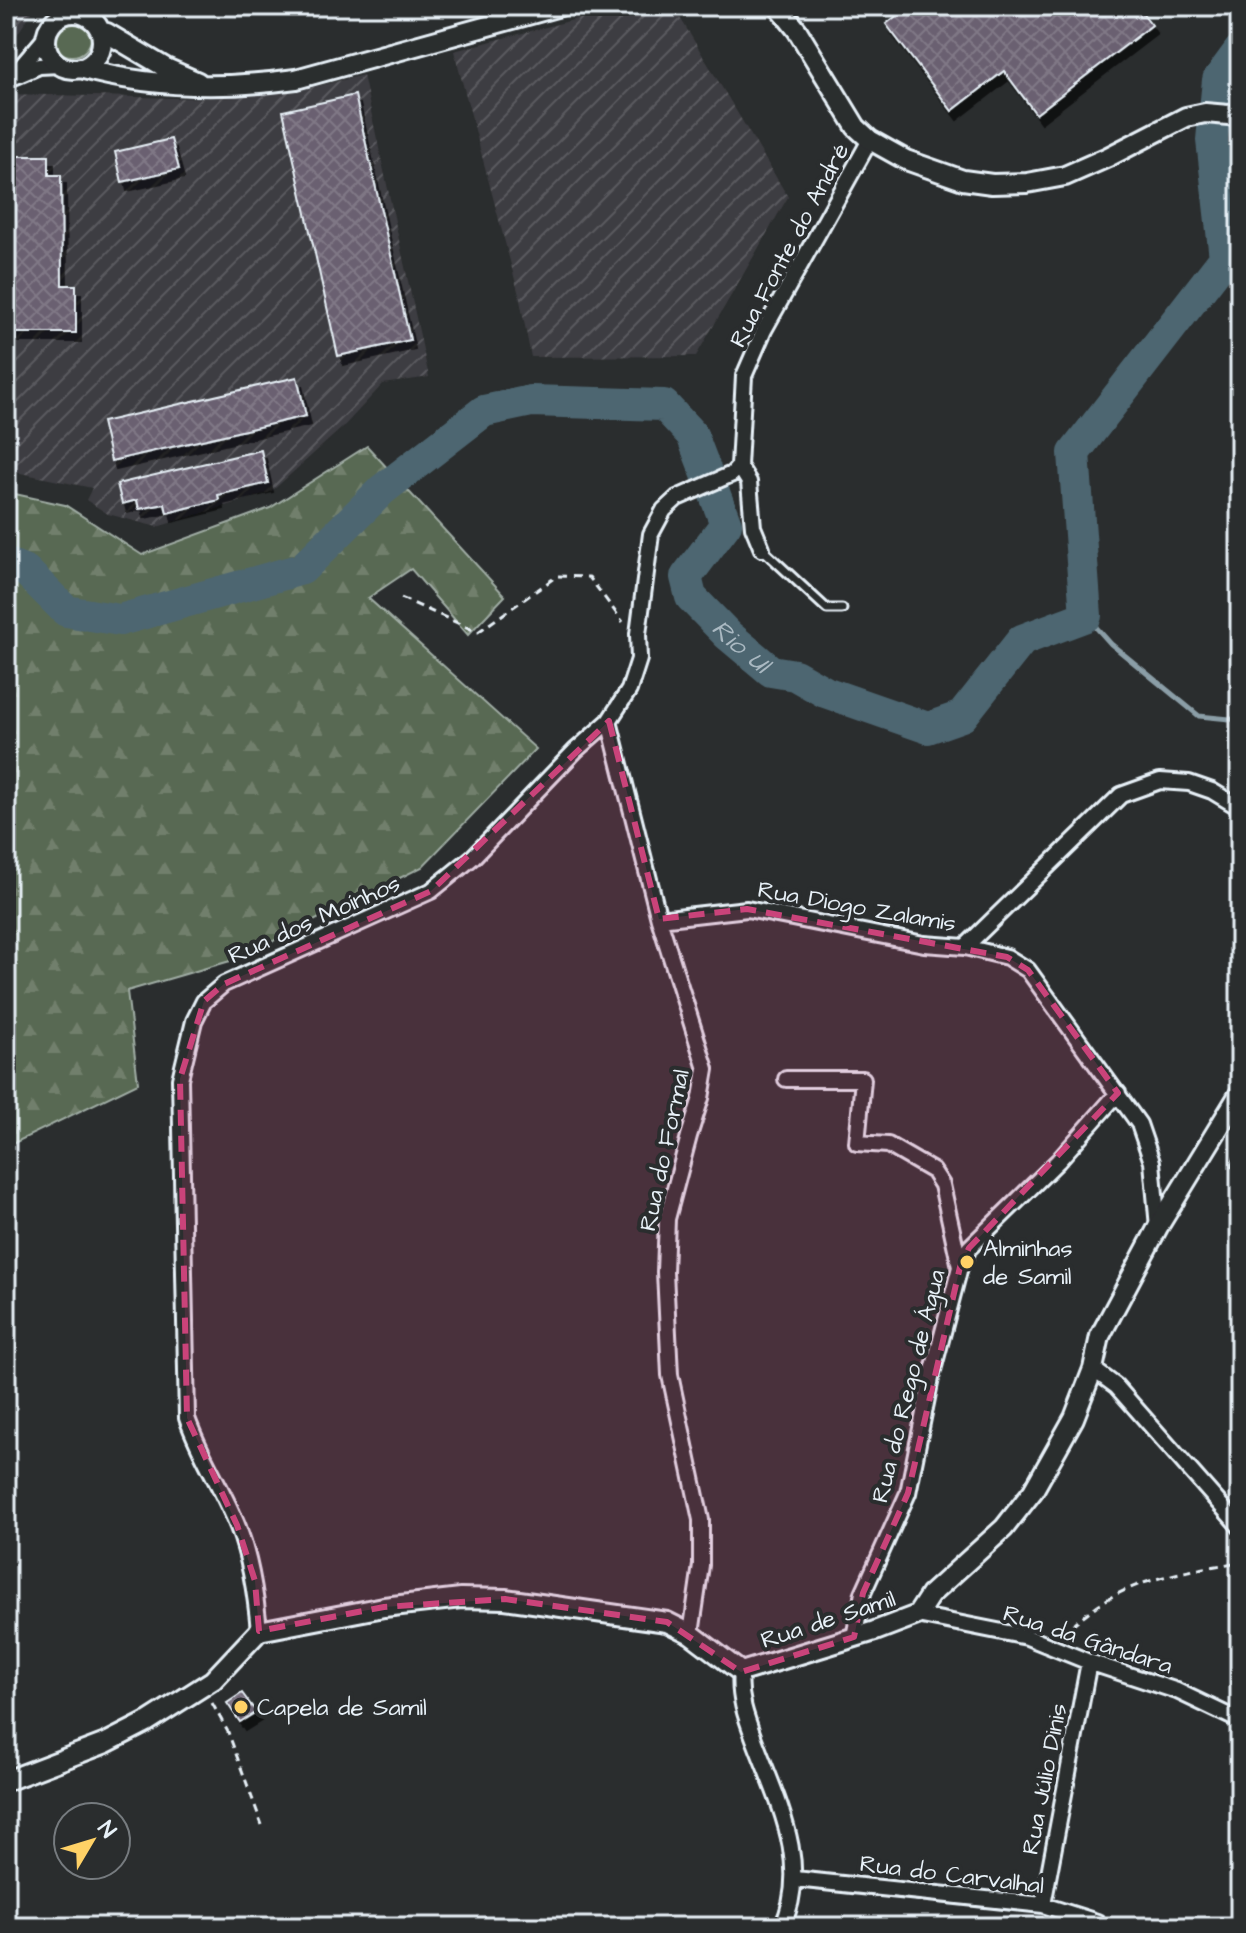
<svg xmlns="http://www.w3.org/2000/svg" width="1246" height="1933" viewBox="0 0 1246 1933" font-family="'Architects Daughter',sans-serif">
	<defs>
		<pattern id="industrial-furrows" width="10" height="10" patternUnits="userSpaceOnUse" patternTransform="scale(2)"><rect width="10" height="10" fill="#3e3d42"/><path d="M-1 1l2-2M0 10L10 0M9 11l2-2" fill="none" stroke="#5a5a5e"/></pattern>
		<pattern id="forest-firs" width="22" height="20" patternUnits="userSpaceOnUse" patternTransform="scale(2)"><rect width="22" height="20" fill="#596952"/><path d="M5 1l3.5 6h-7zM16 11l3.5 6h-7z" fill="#717f6c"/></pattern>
		<pattern id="building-cross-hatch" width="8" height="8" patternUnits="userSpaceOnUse" patternTransform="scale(2)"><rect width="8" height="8" fill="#6b6171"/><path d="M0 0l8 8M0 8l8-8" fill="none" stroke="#807886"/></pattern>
		<filter id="shadow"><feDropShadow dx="5" dy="9" stdDeviation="0" flood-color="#0009"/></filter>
	</defs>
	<rect width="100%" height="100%" fill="#2a2d2e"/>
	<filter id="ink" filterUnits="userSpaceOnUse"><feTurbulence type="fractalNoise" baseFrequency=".0125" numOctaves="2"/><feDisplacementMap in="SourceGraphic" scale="16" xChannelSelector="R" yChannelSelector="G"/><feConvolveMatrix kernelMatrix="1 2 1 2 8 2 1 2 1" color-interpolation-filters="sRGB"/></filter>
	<g filter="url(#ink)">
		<path fill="url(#industrial-furrows)" d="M6 6H36L6 51Z
			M627 6H673L788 197 696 356 531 357 519 295 454 51Z
			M363 75 429 377 383 384 343 427 271 492 157 527 108 514 86 500 92 488 6 470V94L178 98 237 97 297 91Z"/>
		<path fill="#596952" stroke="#a0ada5" stroke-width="2" d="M53 37a19 19 0 1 1 38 0a19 19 0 1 1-38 0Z"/>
		<path fill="url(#forest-firs)" stroke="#a0ada5" stroke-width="2" d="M367 446 505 596 468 635 411 569 368 598 536 749 422 867 237 959 127 991 138 1083 6 1147V492L65 505 142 555 270 508Z"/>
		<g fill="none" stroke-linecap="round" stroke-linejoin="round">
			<path stroke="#8b9ea7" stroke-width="5" d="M1086 616 1111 644 1199 716 1240 720"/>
			<path stroke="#4d6671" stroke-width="32" id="s1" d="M6 563 26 571 66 611 120 620 302 569 382 490 484 411 531 401 664 405 692 435 726 524 686 577 691 597 728 635 771 671 795 675 825 692 928 728 962 716 1022 640 1086 616 1074 453 1225 258 1212 140 1218 80 1240 50"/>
		</g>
		<path fill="url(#building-cross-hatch)" stroke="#e8f1f8" stroke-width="2" filter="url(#shadow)" d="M909 6H1137L1152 25 1036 114 1004 71 952 111 886 24Z
			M355 95 410 340 338 356 283 111Z
			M171 139 179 169 122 182 115 152Z
			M6 156H49V175H61L62 285H76V333H6Z
			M297 377 306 416 111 461 102 422Z
			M261 450 268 483 218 495 219 500 167 513 165 504 139 509 137 500 122 504 117 484Z
			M1240 1142V1170L1231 1167Z
			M242 1693 256 1712 240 1722 227 1703Z"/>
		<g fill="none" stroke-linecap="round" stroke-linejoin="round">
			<defs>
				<path id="service" d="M762 549 827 609H842"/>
				<path id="minor" d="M16 76 39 66 60 65
					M6 84 46 37
					M739 466 749 482 753 527 762 549
					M609 721 659 919 747 909 924 944 965 947
					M659 919 706 1069 701 1098 689 1136 667 1219 665 1272 670 1375 701 1520V1565L691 1634
					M786 1079H863L857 1143 888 1145 933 1171 942 1185 960 1267
					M1158 1227 1152 1162 1139 1124 1028 970 1007 957 965 947 1121 795 1160 781 1189 783 1212 791 1240 808
					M1093 1369 1116 1386 1240 1527
					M917 1615 1027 1637 1089 1662 1177 1691 1240 1721
					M259 1631C256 1595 251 1561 238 1527 223 1489 200 1456 187 1418L180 1079 194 1021 204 1001 224 984 431 891 473 857 576 750 609 721 629 690 639 659 638 634 651 534 664 510 677 498 732 474 739 466 744 376 764 330 870 140
					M854 1637 863 1593 908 1493 931 1378 960 1267 969 1248 1058 1161 1118 1093
					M741 1672C738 1698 747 1720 756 1744 778 1802 811 1866 782 1927
					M795 1879 1043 1905 1097 1922V1927
					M1043 1905 1089 1662"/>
				<path id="tertiary" d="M778 6 797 30 856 127 870 140 906 160 963 180 992 184 1027 183 1065 176 1108 157 1186 117 1205 113 1240 116
					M46 41a28 28 0 1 1 56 0a28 28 0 1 1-56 0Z
					M101 32 107 33 166 68 198 82
					M80 68C150 88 224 89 296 79L560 6
					M6 1781 106 1743 147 1722 213 1680 259 1631 384 1607 461 1598 505 1599 667 1622 691 1634 741 1672 875 1631 917 1615 930 1595 1004 1528 1033 1491 1074 1418 1093 1369 1100 1336 1158 1227 1240 1093"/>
			</defs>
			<use href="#service" stroke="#e8f1f8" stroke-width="13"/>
			<use href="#minor" stroke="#e8f1f8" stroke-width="20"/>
			<use href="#tertiary" stroke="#e8f1f8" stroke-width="24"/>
			<path stroke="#e8f1f8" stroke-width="3" stroke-dasharray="8 6" stroke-linecap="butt" d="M401 598 478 632 557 576 589 577 623 622
				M1061 1634C1074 1624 1087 1612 1101 1603 1142 1577 1193 1570 1240 1562
				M212 1703 228 1732 262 1825"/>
			<use href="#service" stroke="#2a2d2e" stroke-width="7"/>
			<use href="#minor" stroke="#2a2d2e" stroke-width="14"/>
			<use href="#tertiary" stroke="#2a2d2e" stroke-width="18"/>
		</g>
	</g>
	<path fill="#ca437a" fill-opacity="0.2" stroke="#ca437a" stroke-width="6" stroke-dasharray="16 10" stroke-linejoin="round" d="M609 721 659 919 747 909 1007 957 1028 970 1118 1093 969 1248 960 1267 908 1493 863 1593 854 1637 741 1672 667 1622 505 1599 384 1607 259 1631 255 1581 237 1525 187 1418 180 1079 204 1001 224 984 431 891Z"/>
	<g fill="#ffd166" stroke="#2a2d2e" stroke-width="3">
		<circle cx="967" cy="1262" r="8"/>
		<circle cx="241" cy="1707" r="8"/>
	</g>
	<g text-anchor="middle" stroke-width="8" stroke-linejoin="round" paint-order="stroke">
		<g font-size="24" fill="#e8f1f8" stroke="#2a2d2e">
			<text transform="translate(789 245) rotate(-62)" y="8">Rua Fonte do André</text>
			<text transform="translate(857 906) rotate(10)" y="8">Rua Diogo Zalamis</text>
			<text transform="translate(314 919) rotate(-24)" y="8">Rua dos Moínhos</text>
			<text transform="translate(664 1150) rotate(-78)" y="8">Rua do Formal</text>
			<text transform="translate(908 1386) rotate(-76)" y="8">Rua do Rego de Água</text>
			<text transform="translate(828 1619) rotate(-18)" y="8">Rua de Samil</text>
			<text transform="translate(1088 1639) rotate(18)" y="8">Rua da Gândara</text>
			<text transform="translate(1044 1779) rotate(-79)" y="8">Rua Júlio Dinis</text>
			<text transform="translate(952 1874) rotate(7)" y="8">Rua do Carvalhal</text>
		</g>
		<g font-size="24" fill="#e8f1f8" stroke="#2a2d2e" text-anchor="start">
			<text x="983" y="1256">Alminhas<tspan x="983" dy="28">de Samil</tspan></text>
			<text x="257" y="1715">Capela de Samil</text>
		</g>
		<g font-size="26" font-style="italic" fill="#aab9c2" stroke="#2a2d2e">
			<text dy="9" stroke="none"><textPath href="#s1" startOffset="1038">Rio Ul</textPath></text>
		</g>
	</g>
	<rect width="1246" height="1933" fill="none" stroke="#2a2d2e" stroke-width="32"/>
	<rect x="16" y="16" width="1214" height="1901" fill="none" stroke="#e8f1f8" stroke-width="3" filter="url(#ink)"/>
	<g transform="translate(92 1841) rotate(52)"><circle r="38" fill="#2a2d2e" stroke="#767b7f" stroke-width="2"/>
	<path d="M0-6L14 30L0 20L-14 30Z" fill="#ffd166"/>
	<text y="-12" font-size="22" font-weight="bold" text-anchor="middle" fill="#e8f1f8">N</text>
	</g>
</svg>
